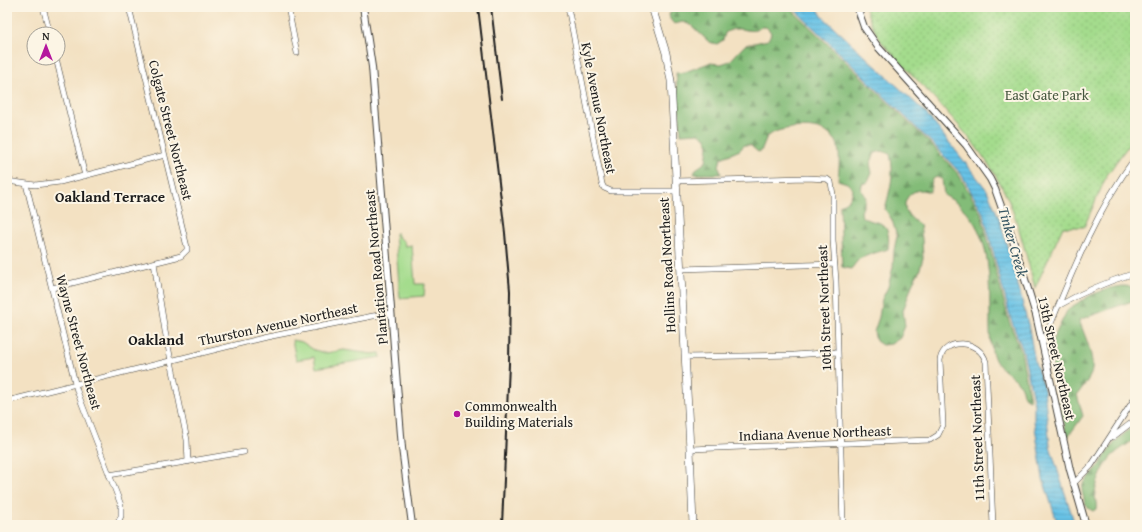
<svg xmlns="http://www.w3.org/2000/svg" width="1142" height="532" viewBox="0 0 1142 532" font-family="'Gentium Book Plus',serif">
	<defs>
		<pattern id="forest-firs" width="22" height="20" patternUnits="userSpaceOnUse"><rect width="22" height="20" fill="#83bc78"/><path d="M5 1l3.5 6h-7zM16 11l3.5 6h-7z" fill="#6a9862"/></pattern>
		<pattern id="park-dots" width="8" height="8" patternUnits="userSpaceOnUse"><rect width="8" height="8" fill="#a4dc8d"/><path d="M2 2h.1M6 6h.1" fill="none" stroke="#8dbc79" stroke-width="1.8" stroke-linecap="round"/></pattern>
		<pattern id="water-rules" width="6" height="5" patternUnits="userSpaceOnUse"><rect width="6" height="5" fill="#68c2e6"/><path d="M0 2.5h6" fill="none" stroke="#5aa6c5"/></pattern>
	</defs>
	<rect width="100%" height="100%" fill="#fcf5e5"/>
	<filter id="ink" filterUnits="userSpaceOnUse"><feTurbulence type="fractalNoise" baseFrequency=".025" numOctaves="2"/><feDisplacementMap in="SourceGraphic" scale="8" xChannelSelector="R" yChannelSelector="G"/><feConvolveMatrix kernelMatrix="1 2 1 2 8 2 1 2 1" color-interpolation-filters="sRGB"/></filter>
	<filter id="wash" filterUnits="userSpaceOnUse"><feTurbulence type="fractalNoise" baseFrequency=".012" numOctaves="4" result="noise"/><feDisplacementMap in="SourceGraphic" scale="16" xChannelSelector="R" yChannelSelector="G"/><feGaussianBlur stdDeviation="0.9" result="paint"/><feColorMatrix in="noise" values="0 0 0 0 0 0 0 0 0 0 0 0 0 0 0 0 0 1.4 0 .05"/><feComposite in="paint" operator="in"/></filter>
	<g filter="url(#wash)">
		<rect width="100%" height="100%" fill="#f3e1c2"/>
		<path fill="#a4dc8d" stroke="#607c54" d="M395 233H397L399 238 404 241 405 246 412 245 415 284H425L424 296 400 298Z
			M292 340 302 342 314 350 326 353 344 350 372 354 380 353 381 357 316 368 314 357 296 360Z"/>
		<path fill="url(#forest-firs)" stroke="#506c4a" d="M676 7H789L931 144 959 175 981 213 1009 321 1021 351 1030 400 1025 398C1022 392 1021 385 1017 381 1012 375 998 367 995 360 989 347 990 328 990 314 989 268 991 220 944 195L942 179 936 177 932 180 930 192C927 191 923 190 920 190 910 191 902 201 906 211 909 217 914 221 920 225L922 239 923 258 919 272 913 282 903 311 905 326 900 338 891 344 882 345 876 341 874 332 879 317 882 299 888 287 893 267 894 250 897 236 892 220 885 209C890 190 895 174 890 154L882 151 875 153 870 164 872 173 868 182 862 184 861 190 866 198 861 212 862 217C868 221 874 221 880 223 890 228 889 240 888 249L871 254 859 259 851 269 842 267 840 205C848 201 852 198 853 189L847 183 838 180C839 171 841 148 836 141 824 124 798 126 781 130 776 131 771 134 767 136L761 151 758 152 750 145H744L740 150 721 158 719 166 721 174H694L696 169 706 162 708 146 706 138 699 133 681 134 676 73 685 72 709 63 721 64 730 61 745 45 768 40 771 34 770 31 766 27H761C753 34 745 28 735 29 732 29 728 31 725 33L723 40 717 44 709 42 691 25 683 22 674 24 670 19 669 14Z
			M1123 286 1135 287V300L1079 320C1084 334 1096 359 1091 374 1088 381 1082 388 1077 395L1083 416 1067 438 1049 347 1068 309 1091 295 1110 288Z
			M1135 424V438C1128 445 1119 449 1112 456 1105 463 1096 483 1095 493 1095 499 1097 504 1096 509L1093 511 1088 508 1085 504 1082 491 1083 484 1097 468 1115 442Z"/>
		<path fill="url(#park-dots)" stroke="#607c54" d="M865 7H1135V136L1107 175 1084 227H1063L1035 288C1027 259 1019 223 1007 197 979 137 922 88 879 39L871 23Z"/>
		<path fill="url(#water-rules)" stroke="#426f81" d="M792 7H817L822 16 925 112 987 190 999 218 1014 270 1029 328 1035 362 1044 389 1050 446 1075 525H1058L1043 479 1034 421V404L1023 351 1011 320 983 213 961 174 933 144Z"/>
	</g>
	<g filter="url(#ink)">
		<g fill="none" stroke-linecap="round" stroke-linejoin="round">
			<defs>
				<path id="minor" d="M43 7 50 34
					M288 7 297 53
					M568 7 602 184 604 188 611 191H676
					M56 58 85 176
					M7 181 35 185 60 182 165 155
					M676 181 807 178 827 179 831 182 833 195V240L836 281 843 525
					M26 184 77 391 121 505V516L117 525
					M154 263 165 331 187 440 188 462
					M681 269 835 264
					M52 288 181 256 187 250V247L129 7
					M1058 306C1084 291 1106 282 1135 273
					M1043 343C1069 280 1094 213 1135 158
					M686 357 794 355 838 352
					M7 401 267 337 373 316 391 313
					M1113 437 1135 420
					M690 449 930 440 938 435 943 425 940 360C944 337 980 339 986 362L993 525
					M109 475 244 452
					M1073 484 1091 466 1135 398"/>
				<path id="tertiary" d="M363 7 372 67 402 448 412 525
					M857 7 864 27 878 47 966 145 990 179 995 189 1011 234 1036 315 1070 470 1086 525"/>
				<path id="secondary" d="M652 7 666 53 671 81 690 449 693 525"/>
			</defs>
			<use href="#minor" stroke="#3c3a35" stroke-width="6"/>
			<use href="#tertiary" stroke="#3c3a35" stroke-width="8"/>
			<use href="#secondary" stroke="#3c3a35" stroke-width="8"/>
			<use href="#minor" stroke="#fff" stroke-width="5"/>
			<use href="#tertiary" stroke="#fff" stroke-width="6"/>
			<use href="#secondary" stroke="#fff" stroke-width="7"/>
			<path stroke="#1c1c1c" stroke-width="2" d="M478 7 505 233 510 291 509 364 502 525
				M491 7 502 99"/>
		</g>
	</g>
	<circle fill="#b5179e" stroke="#fcf5e5" stroke-width="1.5" cx="457" cy="414" r="4"/>
	<g text-anchor="middle" stroke-width="4" stroke-linejoin="round" paint-order="stroke">
		<g font-size="14" fill="#45563e" stroke="#fcf5e5">
			<text x="1047" y="100">East Gate Park</text>
		</g>
		<g font-size="14" fill="#1c1c1c" stroke="#fcf5e5">
			<text transform="translate(599 108) rotate(79)" y="5">Kyle Avenue Northeast</text>
			<text transform="translate(171 130) rotate(76)" y="5">Colgate Street Northeast</text>
			<text transform="translate(667 265) rotate(-93)" y="5">Hollins Road Northeast</text>
			<text transform="translate(376 267) rotate(-95)" y="5">Plantation Road Northeast</text>
			<text transform="translate(824 308) rotate(-92)" y="5">10th Street Northeast</text>
			<text transform="translate(278 324) rotate(-12)" y="5">Thurston Avenue Northeast</text>
			<text transform="translate(79 342) rotate(75)" y="5">Wayne Street Northeast</text>
			<text transform="translate(1057 358) rotate(77)" y="5">13th Street Northeast</text>
			<text transform="translate(815 433) rotate(-2)" y="5">Indiana Avenue Northeast</text>
			<text transform="translate(977 438) rotate(-92)" y="5">11th Street Northeast</text>
		</g>
		<g font-size="14" fill="#1c1c1c" stroke="#fcf5e5" text-anchor="start">
			<text x="465" y="411">Commonwealth<tspan x="465" dy="16">Building Materials</tspan></text>
		</g>
		<g font-size="15" font-weight="bold" fill="#1c1c1c" stroke="#fcf5e5">
			<text x="110" y="202">Oakland Terrace</text>
			<text x="156" y="345">Oakland</text>
		</g>
		<g font-size="15" font-style="italic" fill="#375663" stroke="#fcf5e5">
			<text transform="translate(1013 242) rotate(74)" y="5">Tinker Creek</text>
		</g>
	</g>
	<rect width="1142" height="532" fill="none" stroke="#fcf5e5" stroke-width="24"/>
	<g transform="translate(46 46)"><circle r="19" fill="#fcf5e5" stroke="#a29e95"/>
	<path d="M0-3L7 15L0 10L-7 15Z" fill="#b5179e"/>
	<text y="-6" font-size="11" font-weight="bold" text-anchor="middle" fill="#1c1c1c">N</text>
	</g>
</svg>
